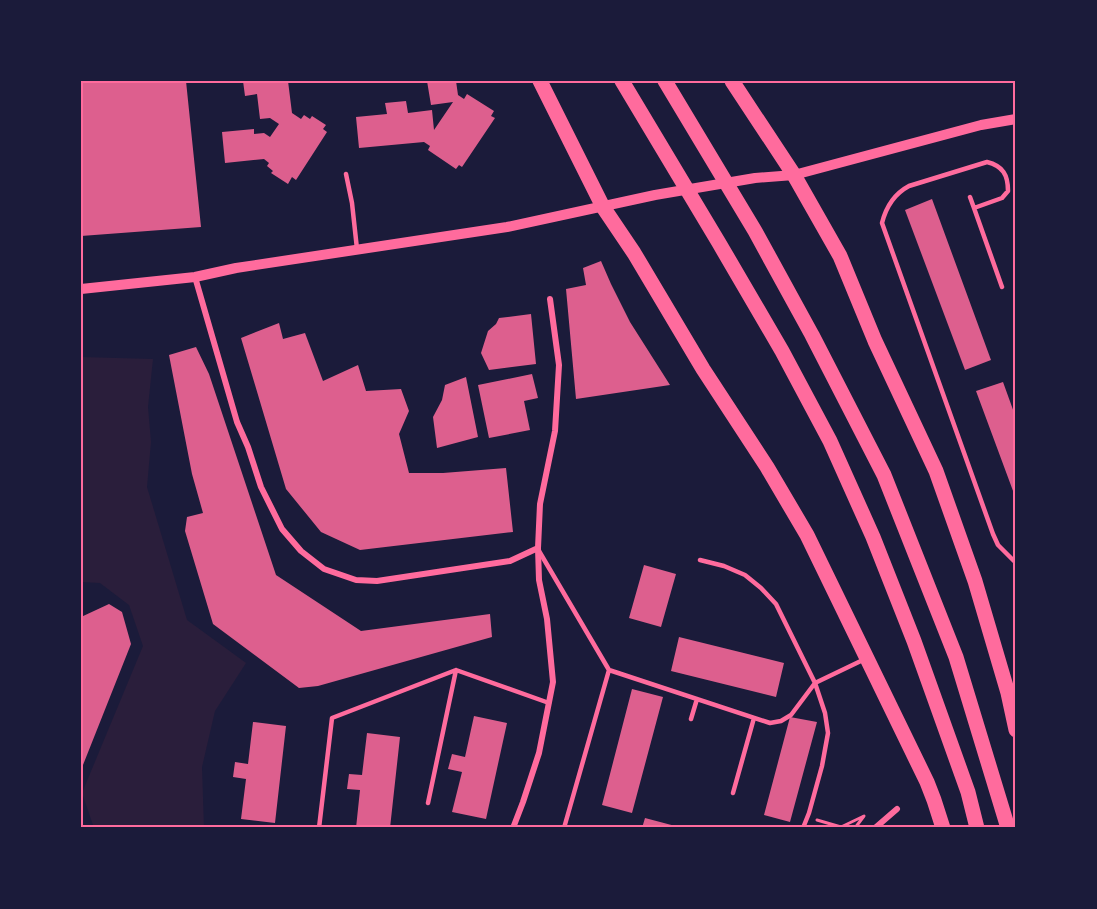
<svg xmlns="http://www.w3.org/2000/svg" width="1097" height="909" viewBox="0 0 1097 909" font-family="'Space Grotesk',sans-serif">
	<rect width="100%" height="100%" fill="#1b1b3a"/>
	<path fill="#2a1e3b" d="M81 357 153 359 148 407 151 442 147 487 187 620 246 663 215 711 202 767 204 828H94L82 793 143 646 129 605 100 583 81 582Z"/>
	<path fill="#dd5f8e" d="M81 81H186L201 227 81 236Z
		M243 81H288L292 113 301 119 304 115 310 119 312 116 326 125 323 129 327 132 296 180 292 177 288 184 271 173 273 171 267 166 269 163 264 159 225 163 222 132 254 129V134L264 133 270 137 279 124 270 118 260 119 257 94 245 96Z
		M427 81H456L458 95 464 99 467 94 494 111 491 116 495 118 462 167 459 165 456 169 428 150 430 146 424 142 359 148 356 117 387 114 385 103 406 101 408 113 432 110 434 130 453 102 431 105Z
		M932 199 991 360 965 370 905 210Z
		M601 261 611 284 630 322 670 385 576 399 566 289 586 285 583 268Z
		M531 314 536 364 489 370 481 353 488 331 496 324 499 318Z
		M279 323 283 339 305 333 323 381 358 365 366 391 401 389 409 411 399 434 409 473H443L506 468 513 532 360 550 321 532 286 489 241 338Z
		M196 347 209 374 276 575 361 631 490 614 492 637 318 686 299 688 213 624 185 531 187 517 203 513 192 474 169 355Z
		M532 374 538 398 524 401 530 430 489 438 478 385Z
		M466 377 478 437 437 448 433 417 442 400 445 385Z
		M1003 382 1016 418V499L976 391Z
		M644 565 676 574 661 627 629 618Z
		M109 604 122 612 131 644 81 770V617Z
		M679 637 784 663 776 697 671 671Z
		M632 689 663 697 632 813 602 805Z
		M474 716 507 723 486 819 452 812 462 772 448 769 452 754 465 757Z
		M790 717 817 722 790 822 764 815Z
		M253 722 286 726 275 823 241 819 246 779 233 777 235 762 248 764Z
		M367 733 400 737 390 828H356L360 790 347 789 349 774 362 775Z
		M645 818 679 827V828H642Z"/>
	<g fill="none" stroke-linecap="round" stroke-linejoin="round">
		<path stroke="#ff6b9d" stroke-width="3" d="M817 820 841 827 864 816 855 828"/>
		<path stroke="#ff6b9d" stroke-width="4.5" d="M346 174 352 203 357 249
			M970 197 974 208
			M1002 287 974 208 1002 198 1008 191C1008 175 1003 166 987 162L909 186C894 194 886 207 882 223L993 534 998 545 1014 561H1016
			M539 551 609 670 770 723 781 721 791 715 815 683 865 659
			M700 560 724 566 745 575 761 588 776 604 815 683 825 713 828 733 822 766 809 813 803 828
			M691 719 697 699
			M733 793 754 718
			M428 803 456 670
			M319 828 332 718 456 670 549 703
			M564 828 609 670"/>
		<path stroke="#ff6b9d" stroke-width="6" d="M195 277 237 422 248 447 261 487 282 529 301 551 324 569 356 580 377 581 510 561 538 548 539 580 547 619 553 682 539 753 523 802 513 828
			M538 548 540 504 555 431 559 365 550 299
			M875 828 897 809"/>
		<path stroke="#ff6b9d" stroke-width="10" d="M81 289 195 277 236 268 507 227 655 195 755 178 794 175 981 125 1016 119"/>
		<path stroke="#ff6b9d" stroke-width="15" d="M540 81 603 207 634 253 703 369 767 467 807 535 927 782 934 800 943 828
			M622 81 719 243 782 351 830 441 873 537 914 641 968 792 977 828
			M665 81 755 231 812 335 884 475 956 657 1008 828
			M732 81 794 175 840 256 875 341 936 471 975 581 1008 693 1016 730"/>
	</g>
	<rect width="1097" height="909" fill="none" stroke="#1b1b3a" stroke-width="165"/>
	<rect x="82" y="82" width="932" height="744" fill="none" stroke="#ff6b9d" stroke-width="2"/>
</svg>
